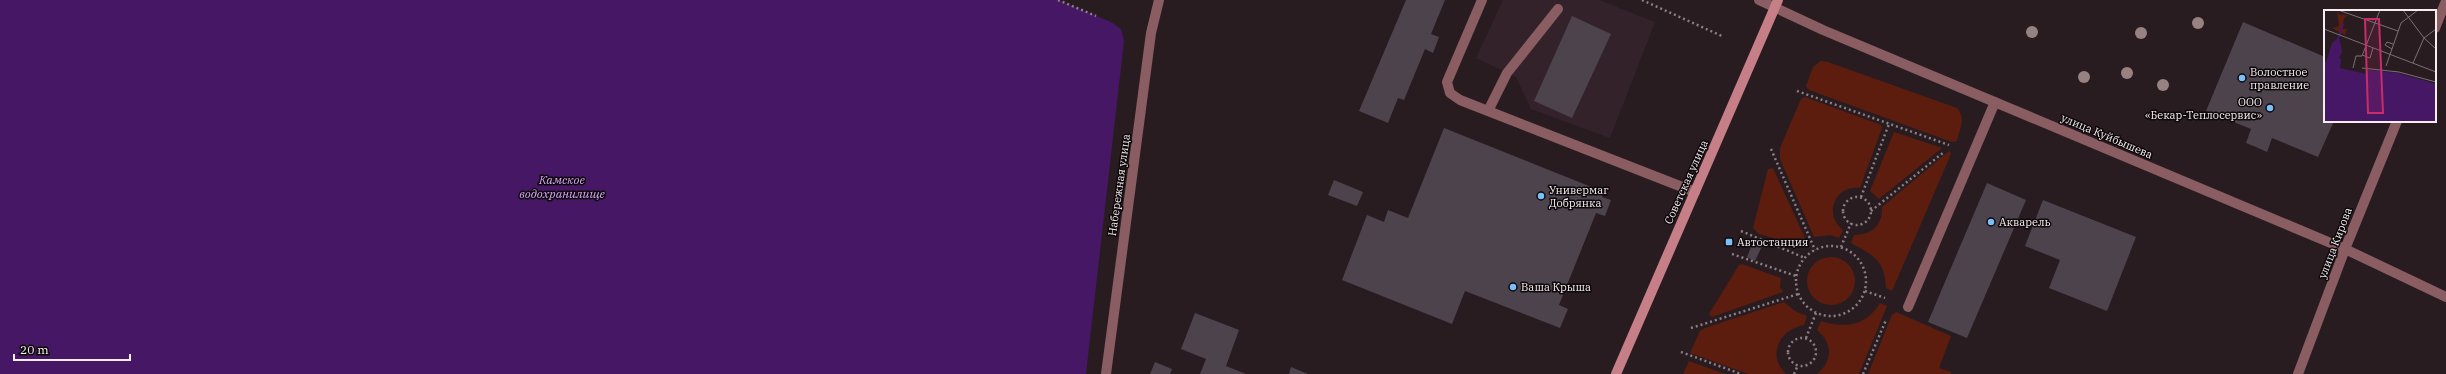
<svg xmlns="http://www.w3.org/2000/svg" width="2446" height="374" viewBox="0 0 2446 374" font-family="'IBM Plex Serif',serif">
	<rect width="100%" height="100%" fill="#281c21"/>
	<path fill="#34222a" d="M1503 0H1599L1655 22 1610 138 1531 109 1516 77 1476 58Z"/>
	<path fill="#5c1d0e" d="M1821 61 1828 62 1957 108C1966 118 1960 128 1957 141L1952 142 1809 90 1806 86 1813 67Z
		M1805 97 1881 125 1882 128 1860 188C1835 185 1823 214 1843 230L1839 238 1830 235 1814 237 1780 159V148L1801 99Z
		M1894 132 1942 148 1879 199 1870 191Z
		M1949 151 1951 154 1892 291 1886 288C1885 260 1873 255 1851 243L1854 235C1872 235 1883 225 1882 207Z
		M1773 168 1805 238 1796 245 1759 234 1753 228 1768 169Z
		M1807 281a24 24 0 1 1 48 0a24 24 0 1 1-48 0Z
		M1742 264 1781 278 1780 287 1783 292 1712 317 1709 314 1739 265Z
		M1784 302 1795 311 1807 316 1804 325C1780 329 1766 355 1786 374H1748L1690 353 1700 331 1705 328Z
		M1880 303 1887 306 1859 374H1817C1833 360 1833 344 1817 330L1821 321C1845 329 1866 326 1880 303Z
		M1896 312 1951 336 1939 368 1951 372V374H1868L1892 315Z
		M1689 361 1725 374H1683Z"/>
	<path fill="#461764" d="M0 0H1058L1111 22 1121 29 1124 41 1086 374H0Z"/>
	<path fill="#4d434c" d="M1406 0H1445L1431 34 1439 37 1433 53 1425 49 1404 100 1398 98 1388 123 1359 111Z
		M1572 16 1611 34 1572 118 1534 101Z
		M2243 22 2325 57V121H2334L2318 157 2272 138 2267 152 2256 147 2246 143 2251 129 2206 111Z
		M1444 128 1604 192 1602 197 1611 200 1605 216 1596 213 1559 305 1568 309 1560 328 1465 291 1452 324 1342 280 1367 215 1384 222 1388 210 1408 218Z
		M1334 180 1363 192 1357 206 1328 195Z
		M1987 183 2026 200 1967 338 1928 322Z
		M2043 200 2136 237 2107 311 2049 288 2060 260 2025 246Z
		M1754 240 1763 244 1755 261 1747 257Z
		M1195 313 1239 330 1226 366 1246 374H1200L1206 359 1181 349Z
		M1155 362 1172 369 1170 374H1150Z
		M1291 367 1308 374H1289Z"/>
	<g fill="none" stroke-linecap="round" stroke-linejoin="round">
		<path stroke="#8a8084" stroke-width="2.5" stroke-dasharray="2 3" stroke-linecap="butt" d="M1058 0 1096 16
			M1642 0 1724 37
			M1797 91 1949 145
			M1771 149 1815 250
			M1861 197 1889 124
			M1843 211a14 14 0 1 1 28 0a14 14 0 1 1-28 0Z
			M1871 211 1944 152
			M1741 231 1805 258
			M1796 281a35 35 0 1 1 70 0a35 35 0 1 1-70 0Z
			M1841 247 1851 223
			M1732 254 1796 276
			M1865 291 1885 298
			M1691 328 1798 294
			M1806 338 1816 313
			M1788 352a14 14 0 1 1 28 0a14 14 0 1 1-28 0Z
			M1681 352 1741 374
			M1794 374 1798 365
			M1863 374 1886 320"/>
		<path stroke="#895d61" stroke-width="10" d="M1482 0 1447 82 1450 93 1460 100 1695 192
			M1488 111 1507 73 1558 9
			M1908 307 1995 102"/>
		<path stroke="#895d61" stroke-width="10" d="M1759 0 1823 30 2345 249 2446 297
			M2435 28 2446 1
			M1106 374 1151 33 1159 0
			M2298 374 2345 249 2397 121"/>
		<path stroke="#c67f87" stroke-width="10" d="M1616 374 1778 0"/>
	</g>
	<g fill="#978281">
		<circle cx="2198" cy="23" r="6"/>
		<circle cx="2032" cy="32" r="6"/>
		<circle cx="2141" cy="33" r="6"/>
		<circle cx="2127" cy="73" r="6"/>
		<circle cx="2084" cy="77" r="6"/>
		<circle cx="2163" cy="85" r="6"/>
	</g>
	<g fill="#79bff8" stroke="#0d080a" stroke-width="1.5">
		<circle cx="2242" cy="78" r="4"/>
		<circle cx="2270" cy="108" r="4"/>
		<circle cx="1541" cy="196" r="4"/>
		<circle cx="1991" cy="222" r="4"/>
		<rect x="1725" y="238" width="8" height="8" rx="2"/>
		<circle cx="1513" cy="287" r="4"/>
	</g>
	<g text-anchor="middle" stroke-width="3" stroke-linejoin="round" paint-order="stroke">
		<g font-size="11" fill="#f6edf1" stroke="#0d080a" text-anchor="start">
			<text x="2250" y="76">Волостное<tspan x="2250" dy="13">правление</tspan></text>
			<text x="2262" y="106" text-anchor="end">ООО<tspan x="2262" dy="13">«Бекар-Теплосервис»</tspan></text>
			<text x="1549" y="194">Универмаг<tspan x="1549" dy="13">Добрянка</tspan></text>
			<text x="1999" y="226">Акварель</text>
			<text x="1737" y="246">Автостанция</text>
			<text x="1521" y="291">Ваша Крыша</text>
		</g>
		<g font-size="11" fill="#f6edf1" stroke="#0d080a">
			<text transform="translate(2107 136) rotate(23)" y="4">улица Куйбышева</text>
			<text transform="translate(1686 182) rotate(-66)" y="4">Советская улица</text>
			<text transform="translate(1119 185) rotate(-82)" y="4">Набережная улица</text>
			<text transform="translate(2335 243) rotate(-69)" y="4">улица Кирова</text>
		</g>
		<g font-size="12" font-style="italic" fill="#d6a8fd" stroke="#0d080a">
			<text x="562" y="184">Камское<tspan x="562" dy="14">водохранилище</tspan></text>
		</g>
	</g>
	<g transform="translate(2324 10)">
		<rect width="112" height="112" fill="#281c21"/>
		<path d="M13 1 16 5H24L20 8 19 16V19H23L21 25 8 18 15 16Z" fill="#5c1d0e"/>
		<path d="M15 27 18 42 15 48 17 49 16 58 42 64 44 60 74 63 112 74V112H0V52H2L8 33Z" fill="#461764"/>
		<path fill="none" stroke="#461764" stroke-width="2" d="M15 27 19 14M29 82 34 62M0 104 36 77 41 64"/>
		<path fill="none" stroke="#7a7074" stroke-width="1" d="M14 0 74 21M79 0 100 28 112 39M0 19 112 62M68 39 61 35 63 32 69 34M38 45 46 48 49 38M89 53 100 28 112 19M62 56 77 13 94 0M29 58 32 46H38L56 0M38 58 75 62 112 72"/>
		<path fill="#c72d6a" fill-opacity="0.15" stroke="#c72d6a" stroke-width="2" d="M41 9H55L59 103H44Z"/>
		<rect width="112" height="112" fill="none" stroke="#f6edf1" stroke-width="2"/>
	</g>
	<path d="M14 354v6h116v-6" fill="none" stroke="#f6edf1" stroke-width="2"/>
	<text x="20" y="354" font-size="12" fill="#f6edf1" stroke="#0d080a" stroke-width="3" paint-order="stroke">20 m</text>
</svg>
